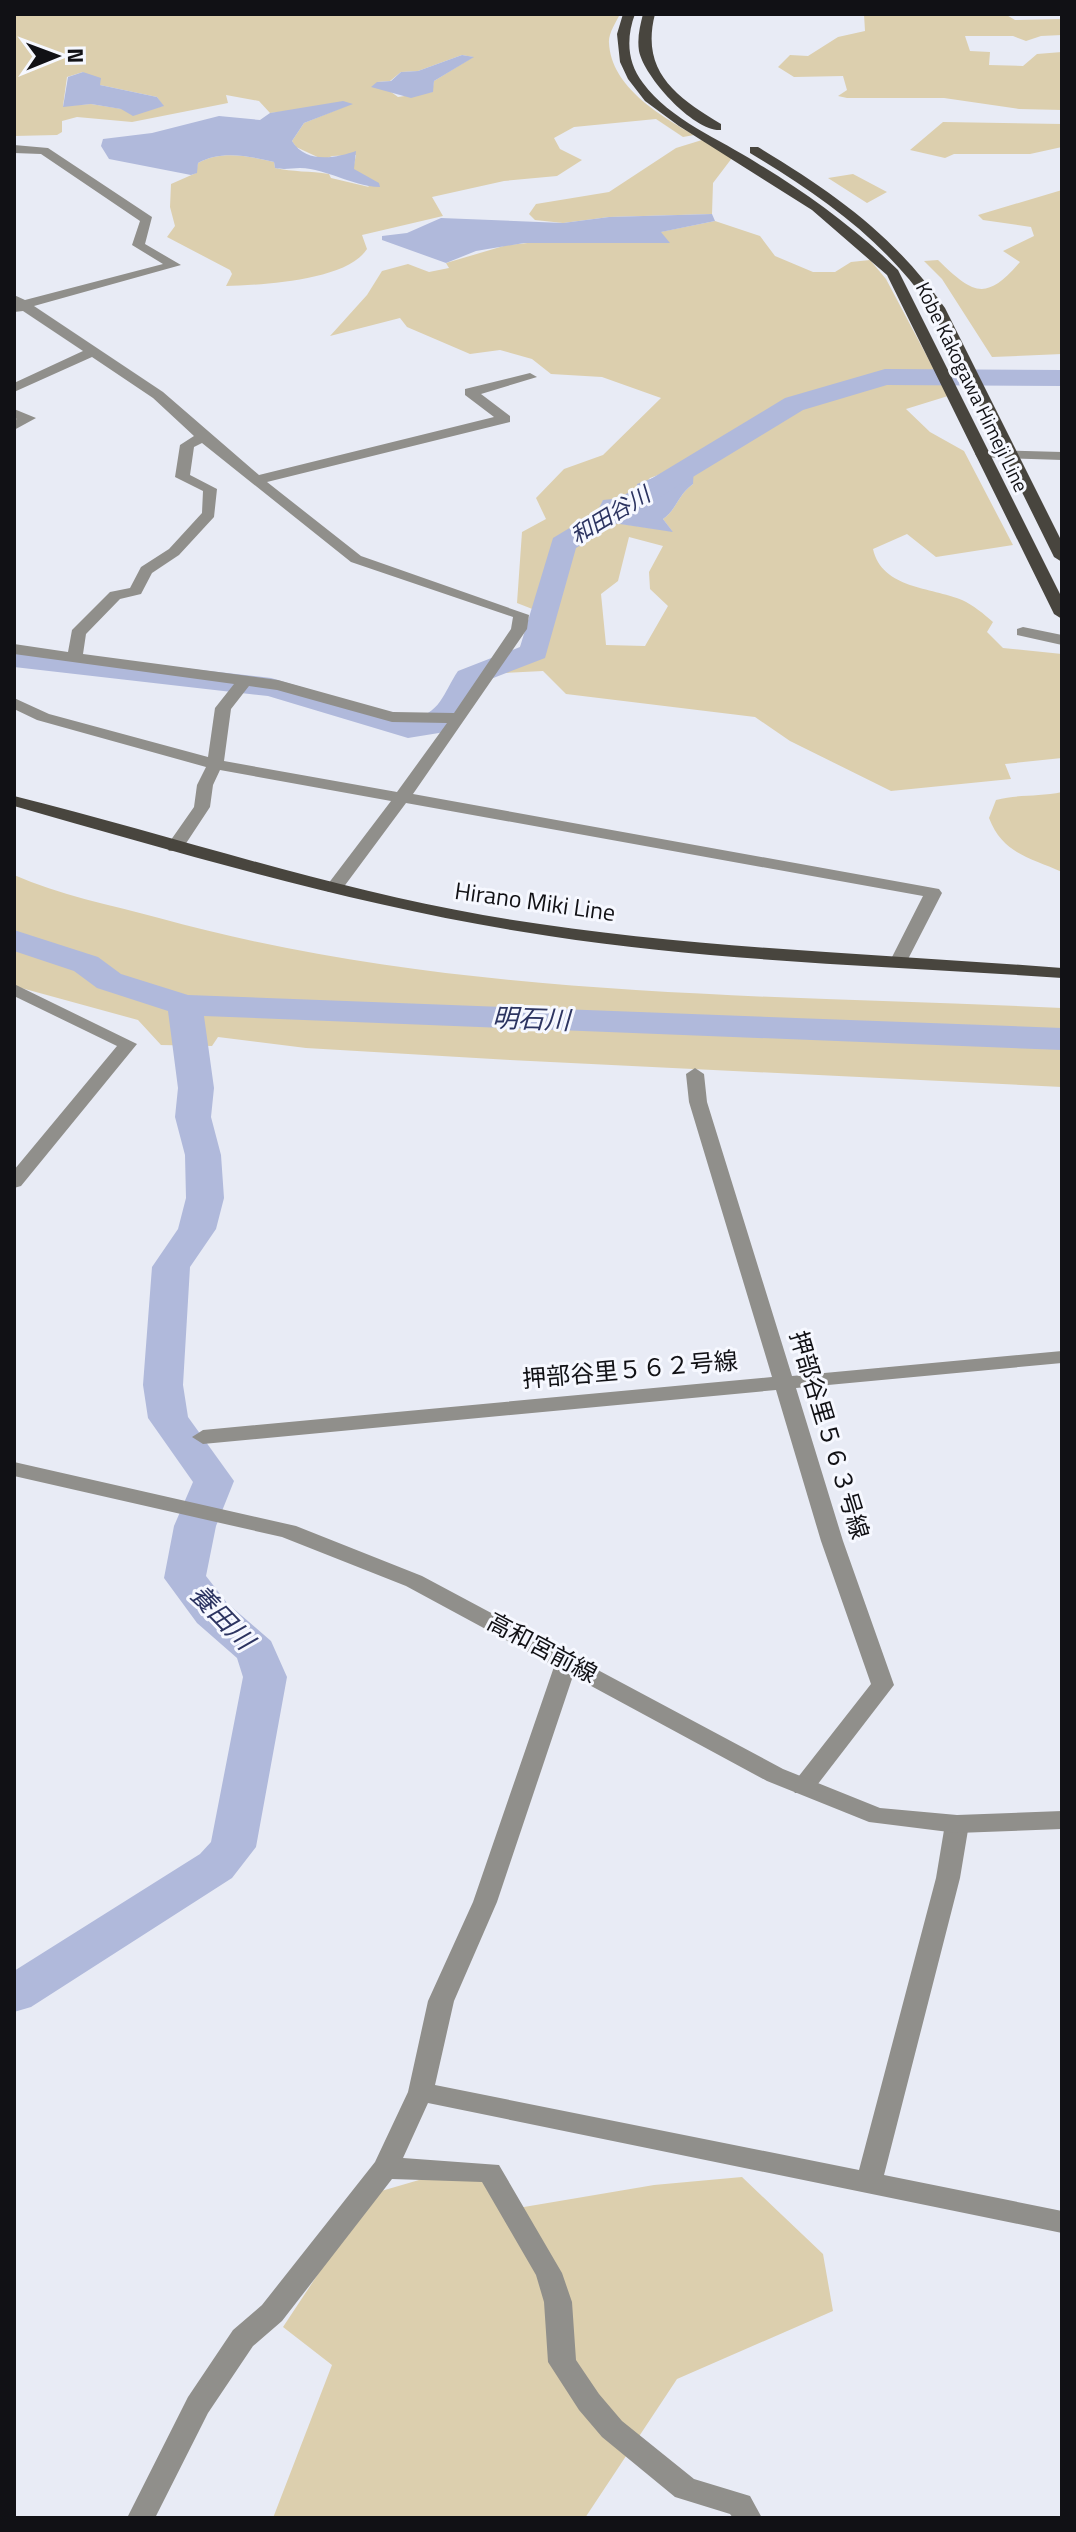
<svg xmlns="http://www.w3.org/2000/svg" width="1076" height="2532" viewBox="0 0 1076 2532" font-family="'Titillium Web','Noto Sans JP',sans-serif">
	<rect width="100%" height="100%" fill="#e8ebf5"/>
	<path fill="#dccfae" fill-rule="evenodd" d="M14 14H620C616 22 608 34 609 43 611 87 661 116 694 135L683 137 656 119 574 127 554 138 560 149 582 160 557 176 504 181 432 197 443 216 362 235 367 249C347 281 260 285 226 286L232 274 230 270 167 237 175 226 170 207 171 184 196 173 198 163C221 150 249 156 274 162L275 168C293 172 310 171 329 174L331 178 369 187 353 169 356 155 332 156 324 160 296 147 292 141 304 123 351 104 270 113 259 101 226 95 228 103 132 122 77 117 62 121V132L57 135 14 136ZM462 55 473 57 434 81 432 92 398 97 377 82 390 81 401 72 418 71ZM83 72 100 85 157 97 163 106 141 112 91 104 63 106 67 77Z
		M864 14H1005L1015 20 1062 19V35L1041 36 1026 41 1013 36H965L970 51 990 52 989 65 1023 66 1037 54 1062 52V110L1019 109 944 98H847L838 96 847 90 843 76 794 77 778 67 790 55 808 56 838 37 865 31Z
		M943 122 1062 124V147L1030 154H954L945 158 910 150Z
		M702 140 732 158 713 183 712 214 609 217 563 223 535 220 529 214 536 204 609 192 676 148Z
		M853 174 887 192 867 203 828 178Z
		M1062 190V354L992 357 942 279 924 261 938 260C973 294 986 302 1020 262L1003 251 1034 236 1031 227 983 220 978 215Z
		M715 221 760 236 775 256 813 272H835L851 262 870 260 886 279 948 396 906 409 930 432 964 451 1013 545 936 557 907 534 873 549C882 589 931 587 962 600 973 605 984 614 993 622L987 632 1003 648 1062 654V758L1005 764 1011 779 891 791 790 741 755 717 566 694 543 671 505 673 540 612 517 603 522 532 546 519 536 498 564 469 603 455 661 398 602 377 551 374 532 359 500 350 470 354 407 327 400 318 330 336 367 295 382 271 408 264 429 272 449 268 446 263 507 245 547 241 668 243 660 232ZM680 467 693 484C677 496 677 509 663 519L672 531 594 520 603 501 632 497 650 478ZM629 537 663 546 649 572 650 589 668 606 645 646 606 645 601 594 618 581Z
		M1062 792V872C1029 857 1003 854 989 818L996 800C1019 794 1039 797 1062 792Z
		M14 875C59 895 111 905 159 918 451 999 761 994 1062 1008V1087L510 1060 306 1048 218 1037 212 1046 161 1045 138 1020 14 986Z
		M474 2164 518 2208 654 2185 742 2177 823 2254 833 2311 677 2379 585 2518H273L332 2365 283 2327 371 2194Z"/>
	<path fill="#b0b9db" d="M462 55 474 57 434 81 433 92 411 98 371 87 377 82 391 81 401 72 418 71Z
		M83 72 101 78 100 85 157 97 164 106 133 116 121 109 91 104 63 107 68 77Z
		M343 101 353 104 304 123 292 141C306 164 336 158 356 151L354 169 379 183 380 187C351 186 328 169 300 168 291 168 285 170 275 168L274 162C249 156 221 150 198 163L197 173 191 175 109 159 101 146 103 139 152 133 219 116 260 120 270 113Z
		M712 214 715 221 661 232 670 243H524L476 251 446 263 382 240V236L407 233 441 218 563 223 609 217Z
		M690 464 694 466 693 484C677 496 677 509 663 519L673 532 593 520 603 500 632 497 638 492 637 484Z"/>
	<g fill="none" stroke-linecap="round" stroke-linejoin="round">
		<path fill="#b0b9db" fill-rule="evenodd" d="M885 369 1062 370V386L887 385 803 410 576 548 545 658 483 682 475 701 445 732 408 738 268 696 14 667V649L271 678 409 719C441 715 443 693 458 671L520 647 553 538 785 398Z
			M14 930 98 957 121 974 188 995 1062 1028V1050L204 1016 214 1088 211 1117 221 1155 224 1198 216 1229 190 1267 183 1385 188 1417 234 1481 216 1526 206 1576 227 1603 271 1641 287 1677 256 1847 232 1878 31 2007 14 2012V1971L200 1854 211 1842 243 1677 237 1658 197 1623 164 1578 174 1526 193 1482 148 1418 143 1385 152 1267 178 1229 186 1198 185 1155 175 1117 178 1088 168 1011 97 988 74 971 14 951Z"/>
		<path fill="#908f8b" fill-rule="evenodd" d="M14 145 48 148 152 217 145 244 181 265 34 306 163 392 259 475 494 417 465 395V389L530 373 537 377 481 394 510 416V422L267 482 361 556 529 615 527 629 413 794 939 889 942 893 905 965 899 966 890 961 923 896 406 803 340 892H328L325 888 328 884 391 801 220 770 213 785 210 807 181 851H169L166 847 194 807 197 785 206 767 37 720 14 709V698L49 714 208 757 215 708 234 684 14 654V644L68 652 72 630 110 592 130 588 141 567 169 549 202 513 203 491 175 477 180 445 194 436 153 398 92 357 14 392V383L83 351 23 311 14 312V295L25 300 163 264 132 245 140 221 41 154 14 153ZM202 443 351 562 513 617 511 629 454 713 393 712 278 680 83 654 86 634 120 599 141 594 152 573 179 555 214 517 217 489 190 475 194 447ZM249 686 277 690 392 722 447 723 397 792 224 761 231 709Z
			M14 409 36 418 14 430V420L17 419 14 418Z
			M1023 627 1062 635V645L1017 635V629Z
			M14 984 137 1044 21 1186 14 1188V1170L117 1046 14 996Z
			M695 1068 704 1074 707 1102 792 1376 1062 1351V1363L796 1388 843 1541 894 1685 811 1793H795L791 1787 795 1781 871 1684 821 1541 776 1390 203 1444 192 1437 203 1430 772 1377 689 1102 686 1074Z
			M567 1653 575 1656 578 1661 497 1902 454 2001 435 2085 859 2170 936 1878 945 1824 949 1818 957 1815 965 1818 969 1824 960 1878 884 2175 1062 2211V2233L428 2103 403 2158 499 2165 562 2273 572 2302 576 2360 599 2394 622 2421 694 2479 750 2496 762 2518H733L730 2514 675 2497 602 2437 579 2410 548 2362 544 2302 536 2275 482 2182 392 2179 282 2321 253 2346 208 2413 155 2518H127L188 2397 233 2330 262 2305 375 2162 408 2092 428 2001 473 1902 556 1661 559 1656Z"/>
		<path fill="#908f8b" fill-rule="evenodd" d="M982 450 1062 452V460L977 457 975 454Z
			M14 1462 296 1526 422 1576 783 1769 880 1808 957 1815 1062 1811V1829L957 1833 869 1822 767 1781 406 1586 282 1537 14 1476Z"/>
		<path fill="#48453e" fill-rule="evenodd" d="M623 14H635C626 38 627 62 643 83 670 120 720 139 757 163 808 194 855 228 898 270L1062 598V619L1054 614 887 275 812 210 679 126 645 101 628 79 620 62 617 34Z
			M643 14H655C640 72 677 97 721 124V130C694 132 644 77 639 51 637 38 640 26 643 14Z
			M750 147H758C834 193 893 234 945 308L1062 542V562L1054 557 931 308C883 239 821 196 750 153Z
			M14 796C171 835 324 887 483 915 675 948 869 953 1062 968V978C891 966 719 962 549 936 367 909 190 856 14 806Z"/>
	</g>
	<g text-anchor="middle" stroke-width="6" stroke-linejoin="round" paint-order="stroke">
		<g font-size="20" fill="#111115" stroke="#f6f8ff">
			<text transform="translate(972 387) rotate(64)" y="7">Kobe Kakogawa Himeji Line</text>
		</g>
		<g font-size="22" font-style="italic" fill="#2c3461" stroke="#f6f8ff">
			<text transform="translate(610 515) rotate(-31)" y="8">和田谷川</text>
		</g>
		<g font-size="24" fill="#111115" stroke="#f6f8ff">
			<text transform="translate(535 902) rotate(8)" y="8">Hirano Miki Line</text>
			<text transform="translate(630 1370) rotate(-5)" y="8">押部谷里５６２号線</text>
			<text transform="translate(829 1435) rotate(73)" y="8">押部谷里５６３号線</text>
			<text transform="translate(542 1648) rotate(28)" y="8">高和宮前線</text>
		</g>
		<g font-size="26" font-style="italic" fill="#2c3461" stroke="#f6f8ff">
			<text transform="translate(531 1019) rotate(2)" y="9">明石川</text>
			<text transform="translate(222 1617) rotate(46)" y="9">養田川</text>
		</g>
	</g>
	<rect width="1076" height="2532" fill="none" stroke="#111115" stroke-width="32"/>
	<g transform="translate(56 56) rotate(89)" stroke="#f6f8ff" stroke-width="6" paint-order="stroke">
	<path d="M0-6L14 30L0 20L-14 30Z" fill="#111115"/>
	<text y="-12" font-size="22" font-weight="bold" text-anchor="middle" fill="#111115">N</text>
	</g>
</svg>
